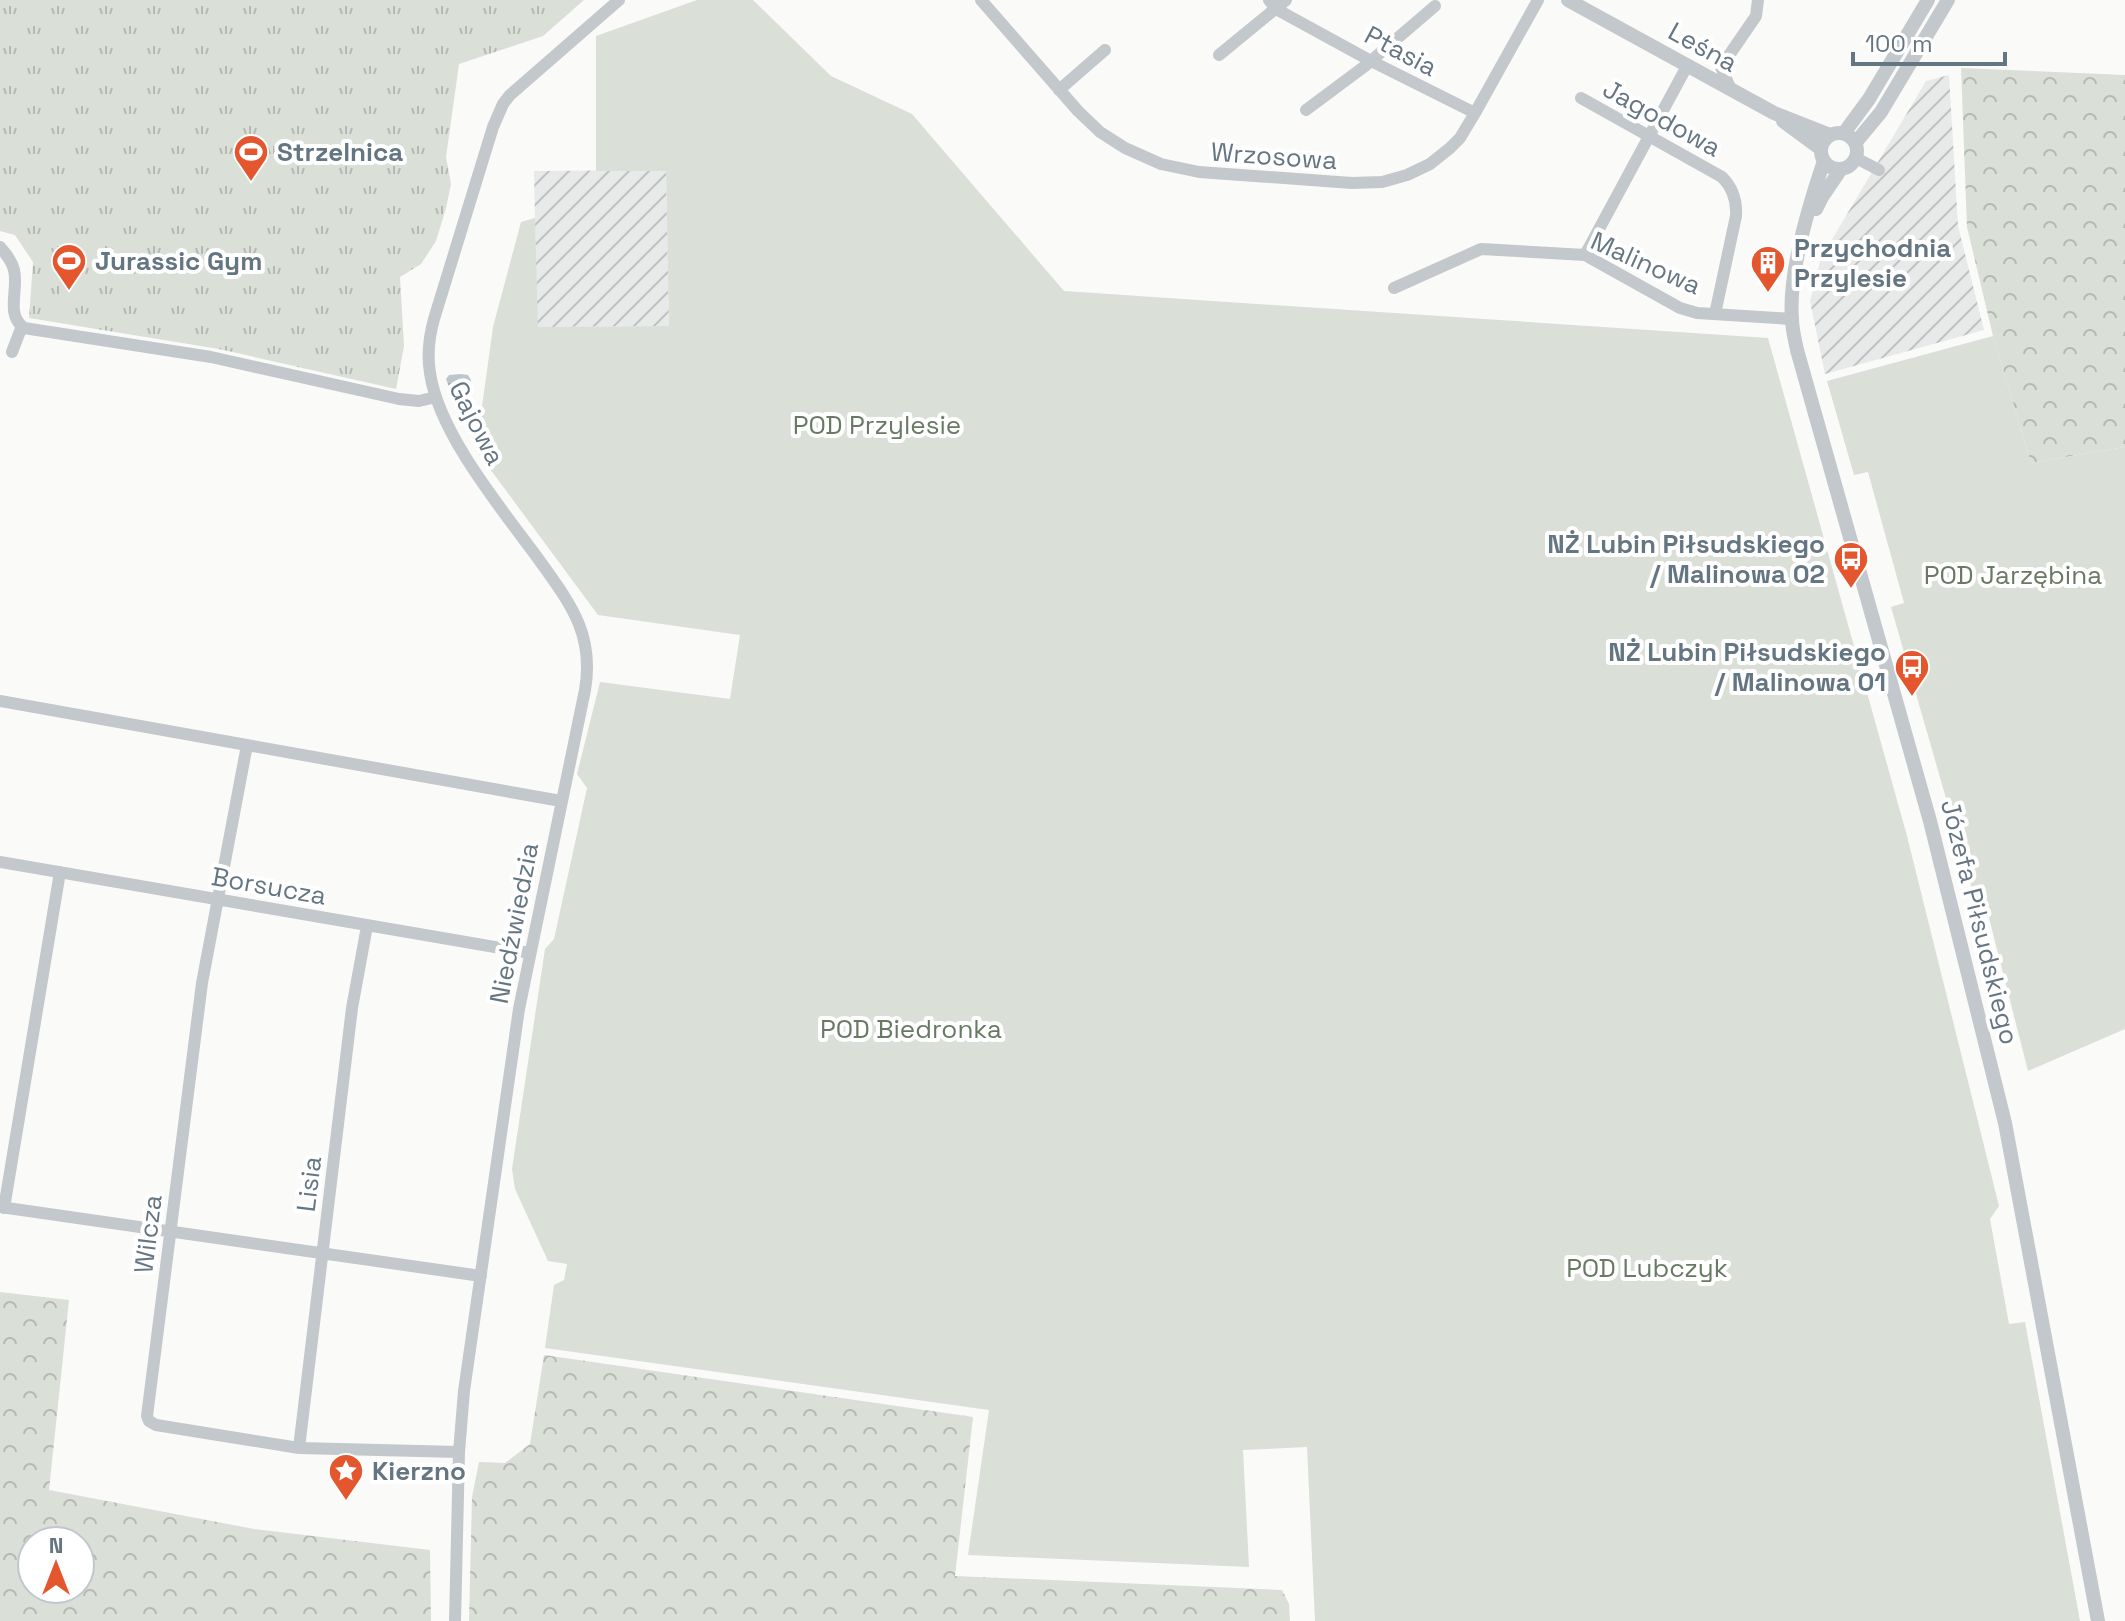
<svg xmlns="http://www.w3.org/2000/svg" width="2125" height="1621" viewBox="0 0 2125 1621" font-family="'Space Grotesk',sans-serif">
	<defs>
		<pattern id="industrial-furrows" width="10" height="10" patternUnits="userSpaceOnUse" patternTransform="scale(2)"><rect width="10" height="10" fill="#e8e9e9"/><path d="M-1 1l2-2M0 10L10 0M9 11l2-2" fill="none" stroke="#c0c1c2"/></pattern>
		<pattern id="grass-tufts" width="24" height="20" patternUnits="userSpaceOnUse" patternTransform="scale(2)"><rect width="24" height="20" fill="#dadfd7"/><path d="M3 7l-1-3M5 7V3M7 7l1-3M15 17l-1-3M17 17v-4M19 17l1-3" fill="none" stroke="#b4b9b4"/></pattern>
		<pattern id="forest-crowns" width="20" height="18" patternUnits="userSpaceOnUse" patternTransform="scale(2)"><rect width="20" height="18" fill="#dadfd7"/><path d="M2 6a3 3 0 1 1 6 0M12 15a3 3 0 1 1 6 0" fill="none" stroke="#b4b9b4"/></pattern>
		<pattern id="water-ripples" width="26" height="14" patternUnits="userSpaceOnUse" patternTransform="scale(2)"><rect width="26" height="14" fill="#bbc7cb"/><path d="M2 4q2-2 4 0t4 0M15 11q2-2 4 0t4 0" fill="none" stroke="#9ca6aa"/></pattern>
	</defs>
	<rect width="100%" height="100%" fill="#fafaf8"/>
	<path fill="url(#industrial-furrows)" d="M1949 75 1958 226 1984 330 1825 374 1810 301 1821 258 1926 81Z
		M666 170 669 326 537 327 534 171Z"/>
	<path fill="url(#grass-tufts)" d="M0 0H584L543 36 459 64 446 157 451 184 446 208 436 241 421 264 400 277 404 346 396 389 219 349 29 318 33 262 15 235 0 231Z"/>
	<path fill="url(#forest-crowns)" fill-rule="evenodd" d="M1961 68 2125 75V447L2031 463 1993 336 1967 227Z
		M0 1292 69 1300 49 1490 254 1529 430 1550 431 1621H0ZM32 1541H80V1589H32Z
		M544 1355 973 1417 955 1576 1282 1590 1289 1604 1290 1621H469L472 1497 479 1462 505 1463 530 1444Z"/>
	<path fill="#dadfd7" d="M697 0H753L831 76 912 114 1064 291 1768 338 1907 836 1999 1206 1990 1219 2009 1324 2025 1322 2080 1621H1315L1307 1447 1243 1450 1249 1567 968 1555 989 1410 545 1348 554 1285 564 1280 567 1264 548 1261 515 1189 512 1169 545 949 554 939 587 788 577 774 600 682 730 699 740 635 598 615 476 450 493 327 521 222 535 218 538 327 669 326 666 171H596V36Z
		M62 285 100 302 97 311 59 298Z
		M1993 336 2031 463 2125 447V1029L2028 1071 1986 906H1977L1891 607 1904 603 1868 472 1854 475 1827 381Z"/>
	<path fill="url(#water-ripples)" d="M461 374 468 375 471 380 466 413 462 414 459 412 446 379 449 375Z"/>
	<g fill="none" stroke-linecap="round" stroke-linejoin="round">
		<path stroke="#c3c8cc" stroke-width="12" d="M981 0 1078 111 1100 132 1125 148 1161 164 1199 172 1352 183 1382 182 1407 175 1430 164 1450 148 1460 138 1475 113 1538 0
			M1269 0 1276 9 1371 61 1475 113
			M1219 55 1286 0
			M1059 90 1105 50
			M1731 90 1721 67 1756 16 1758 0
			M1581 98 1722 177C1733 188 1737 200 1736 216L1715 314
			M1306 110 1365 66 1435 6
			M1856 158 1879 170
			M0 247C6 254 12 261 14 270 19 290 5 314 24 328L211 357 399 399 419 401 436 397
			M1585 255 1687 66
			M1394 288 1481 249 1585 255 1680 308 1697 313 1792 319
			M12 352 22 326
			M0 701 561 801
			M247 745 202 983 147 1416 149 1421 156 1425 299 1448 459 1452
			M0 862 530 953
			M0 1207 481 1276
			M4 1208 60 872
			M299 1448 352 1008 367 926
			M455 1621 459 1452 464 1391 519 1009 585 690C595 632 568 601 537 557 501 508 439 434 430 373 427 355 429 337 434 319L493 127 503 104 510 95 619 0"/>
		<path stroke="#c3c8cc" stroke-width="14" d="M1568 0 1774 113 1830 135
			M1783 121 1821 149
			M1821 151a18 18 0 1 1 36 0a18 18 0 1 1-36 0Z
			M1844 133 1869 99 1928 0
			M1856 142 1881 112 1948 0
			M1824 161C1809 205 1788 273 1792 319 1792 329 1795 340 1797 350L1930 821 2005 1123 2098 1621
			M1816 209 1822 197 1841 169"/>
	</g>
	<defs>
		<symbol id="stadium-pin" viewBox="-11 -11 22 30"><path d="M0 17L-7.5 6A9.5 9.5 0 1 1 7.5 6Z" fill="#e4572e" stroke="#fff"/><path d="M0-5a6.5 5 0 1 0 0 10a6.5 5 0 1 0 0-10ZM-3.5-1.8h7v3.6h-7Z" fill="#fff"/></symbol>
		<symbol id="building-pin" viewBox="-11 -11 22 30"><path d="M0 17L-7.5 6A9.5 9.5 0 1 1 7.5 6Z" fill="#e4572e" stroke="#fff"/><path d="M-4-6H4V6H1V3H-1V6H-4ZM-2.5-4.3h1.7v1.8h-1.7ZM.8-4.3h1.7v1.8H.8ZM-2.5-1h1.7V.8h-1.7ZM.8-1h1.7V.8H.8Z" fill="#fff"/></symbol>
		<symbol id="bus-pin" viewBox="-11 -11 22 30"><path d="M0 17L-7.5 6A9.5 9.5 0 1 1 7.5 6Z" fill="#e4572e" stroke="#fff"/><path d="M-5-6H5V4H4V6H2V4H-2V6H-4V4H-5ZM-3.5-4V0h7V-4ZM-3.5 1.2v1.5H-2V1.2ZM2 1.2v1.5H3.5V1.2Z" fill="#fff"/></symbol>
		<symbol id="sight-pin" viewBox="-11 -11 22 30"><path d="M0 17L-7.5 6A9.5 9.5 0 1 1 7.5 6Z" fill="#e4572e" stroke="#fff"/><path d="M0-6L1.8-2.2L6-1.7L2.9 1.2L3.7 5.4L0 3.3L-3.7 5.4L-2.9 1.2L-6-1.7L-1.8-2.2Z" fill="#fff"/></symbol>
	</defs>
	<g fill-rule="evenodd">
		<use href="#stadium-pin" x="231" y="132" width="40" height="54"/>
		<use href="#stadium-pin" x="49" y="241" width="40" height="54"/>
		<use href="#building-pin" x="1748" y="243" width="40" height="54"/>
		<use href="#bus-pin" x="1831" y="539" width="40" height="54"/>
		<use href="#bus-pin" x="1892" y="647" width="40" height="54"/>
		<use href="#sight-pin" x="326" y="1451" width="40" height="54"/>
	</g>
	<g text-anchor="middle" stroke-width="8" stroke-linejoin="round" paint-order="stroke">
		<g font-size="26" fill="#657683" stroke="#fff">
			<text transform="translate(1703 47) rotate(29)" y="9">Leśna</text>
			<text transform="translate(1401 51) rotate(28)" y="9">Ptasia</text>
			<text transform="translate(1662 118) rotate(29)" y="9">Jagodowa</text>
			<text transform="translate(1274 156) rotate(4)" y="9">Wrzosowa</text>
			<text transform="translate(1646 263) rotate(24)" y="9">Malinowa</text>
			<text transform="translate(477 423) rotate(63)" y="9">Gajowa</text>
			<text transform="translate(269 886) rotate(10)" y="9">Borsucza</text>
			<text transform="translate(1980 922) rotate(76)" y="9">Józefa Piłsudskiego</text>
			<text transform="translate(514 923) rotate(-79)" y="9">Niedźwiedzia</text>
			<text transform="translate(309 1184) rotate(-83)" y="9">Lisia</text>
			<text transform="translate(148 1234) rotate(-83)" y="9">Wilcza</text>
		</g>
		<g font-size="26" font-weight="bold" fill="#657683" stroke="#fff" text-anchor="start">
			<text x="277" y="161">Strzelnica</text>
			<text x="1794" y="257">Przychodnia<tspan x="1794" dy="30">Przylesie</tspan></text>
			<text x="95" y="270">Jurassic Gym</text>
			<text x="1825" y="553" text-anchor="end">NŻ Lubin Piłsudskiego<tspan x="1825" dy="30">/ Malinowa 02</tspan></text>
			<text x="1886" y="661" text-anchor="end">NŻ Lubin Piłsudskiego<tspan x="1886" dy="30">/ Malinowa 01</tspan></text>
			<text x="372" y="1480">Kierzno</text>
		</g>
		<g font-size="26" fill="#687a64" stroke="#fff">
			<text x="877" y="434">POD Przylesie</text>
			<text x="2013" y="584">POD Jarzębina</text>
			<text x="911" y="1038">POD Biedronka</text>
			<text x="1647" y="1277">POD Lubczyk</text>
		</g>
	</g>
	<g transform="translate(56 1565)"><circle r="38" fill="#ffffff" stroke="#c1c8cd" stroke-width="2"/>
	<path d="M0-6L14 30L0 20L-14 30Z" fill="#e4572e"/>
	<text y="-12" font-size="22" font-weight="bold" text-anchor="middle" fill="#657683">N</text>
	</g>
	<path d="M1853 52v12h152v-12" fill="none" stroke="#657683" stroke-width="4"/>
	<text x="1865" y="52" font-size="24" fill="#657683" stroke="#ffffff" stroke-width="6" paint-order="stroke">100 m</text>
</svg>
